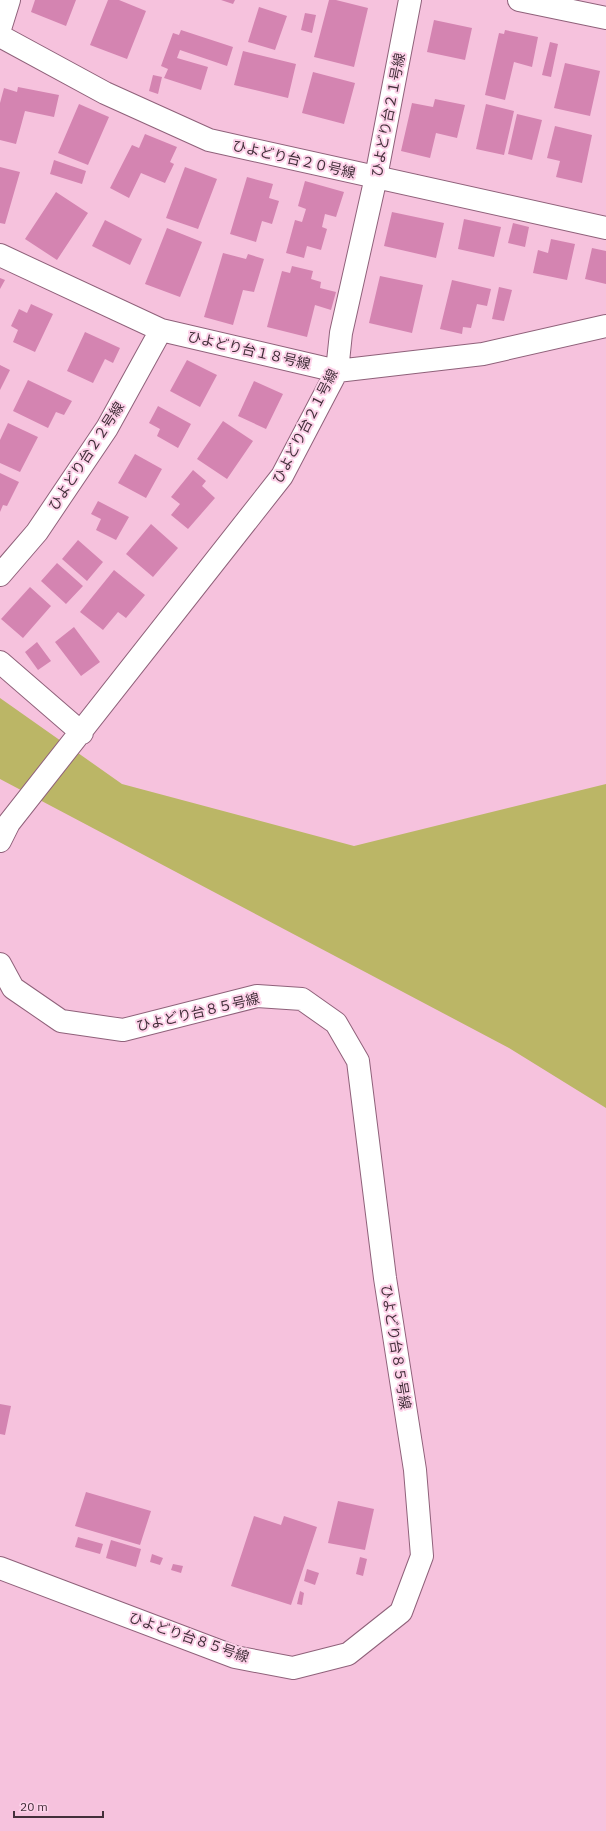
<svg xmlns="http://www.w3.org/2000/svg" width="606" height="1831" viewBox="0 0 606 1831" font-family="'IBM Plex Sans','Noto Sans JP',sans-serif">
	<rect width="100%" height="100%" fill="#f6c2dd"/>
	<path fill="#bbb666" d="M0 698 122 784 354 846 606 784V1108L509 1048 0 779Z"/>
	<path fill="#d484b1" d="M35 0H76L66 26 31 12Z
		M108 0H119L146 11 127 59 90 45Z
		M221 0H235L233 4Z
		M329 0H336L368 8 354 67 314 57Z
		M259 7 287 16 275 50 248 42Z
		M305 13 316 15 312 33 301 30Z
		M434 20 472 28 465 60 427 52Z
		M181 30 233 47 227 66 180 50 177 58 208 67 201 90 164 78 168 69 161 66 173 33 179 35Z
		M505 30 538 37 532 67 514 62 505 100 485 95 499 33 504 34Z
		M550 42 558 44 551 77 542 75Z
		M243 51 296 64 288 98 234 85Z
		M565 63 600 71 590 116 554 108Z
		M313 72 355 83 344 124 302 113Z
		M153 75 162 77 158 94 149 91Z
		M18 87 59 95 54 117 25 111 16 144 0 140V103L4 88 17 92Z
		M435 99 465 105 457 138 436 133 430 158 401 151 412 103 433 107Z
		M79 104 109 117 88 165 58 153Z
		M486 104 514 111 504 155 476 149Z
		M517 114 542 120 532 160 508 154Z
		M555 126 592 135 582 183 556 177 560 161 547 158Z
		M145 134 177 147 170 162 174 164 165 183 141 173 129 198 110 188 132 145 139 148Z
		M54 160 86 171 82 184 50 174Z
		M0 167 20 172 5 224 0 223Z
		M185 167 217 179 198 229 166 218Z
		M247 177 273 184 269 198 279 201 272 224 262 221 256 242 230 234Z
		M305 181 344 192 336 217 325 214 322 227 327 229 321 250 307 246 304 258 286 253 295 220 302 222 306 209 298 206Z
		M56 192 88 213 57 260 25 239Z
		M392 212 444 223 436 258 384 246Z
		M464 219 501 227 494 257 458 249Z
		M105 220 142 239 130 265 92 246Z
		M513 223 529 227 525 247 508 243Z
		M167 228 202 242 180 297 145 284Z
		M551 239 575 244 567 280 533 273 538 250 548 253Z
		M592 248 606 251V284L585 279Z
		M223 253 246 259 248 254 264 259 254 292 243 290 233 325 204 317Z
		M292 266 313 271 311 279 321 282 320 288 336 292 331 310 315 305 307 337 267 327 282 271 290 273Z
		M380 276 423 285 412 333 369 323Z
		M0 278 5 280 0 289Z
		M452 280 491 289 487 306 477 304 471 328 463 327 462 334 440 329Z
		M499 287 512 290 504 321 492 319Z
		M31 304 53 314 35 352 13 342 18 330 11 326 19 309 27 313Z
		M85 332 120 348 113 363 105 359 93 383 67 371Z
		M187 360 217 375 200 407 170 391Z
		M0 365 10 370 0 390Z
		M28 380 72 401 64 415 56 412 48 428 13 411Z
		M254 381 283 394 266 429 238 416Z
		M158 406 191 424 178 448 157 436 160 429 149 423Z
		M223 421 253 441 227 479 197 459Z
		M8 423 38 437 20 472 0 463V440Z
		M135 454 162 469 146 498 118 483Z
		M193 470 206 481 202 486 215 498 188 529 171 515 180 504 171 497Z
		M0 473 19 482 7 506 3 505 0 512Z
		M98 501 129 517 116 540 96 530 101 519 91 514Z
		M151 524 178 548 153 577 126 554Z
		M78 540 103 562 87 581 62 559Z
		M57 563 83 586 66 604 41 581Z
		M114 570 145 595 126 618 118 612 103 630 80 612Z
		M30 587 51 606 23 638 1 619Z
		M74 627 100 662 81 676 55 642Z
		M37 642 51 661 38 670 25 652Z
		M0 1404 11 1406 5 1435 0 1434Z
		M86 1492 151 1511 140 1545 75 1526Z
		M338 1501 374 1509 365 1550 328 1543Z
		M254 1516 281 1525 284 1516 317 1527 291 1605 231 1586Z
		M78 1537 103 1544 100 1554 75 1547Z
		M111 1540 141 1549 136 1567 106 1558Z
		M152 1554 163 1558 160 1565 150 1562Z
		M360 1557 367 1559 363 1576 356 1574Z
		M173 1564 183 1566 181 1573 171 1570Z
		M307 1569 319 1573 315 1585 304 1581Z
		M300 1591 304 1593 302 1605 297 1604Z"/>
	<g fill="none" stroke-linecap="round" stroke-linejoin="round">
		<defs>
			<path id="minor" d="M519 0 606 18
				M0 29 9 0
				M0 36 105 93 209 140 606 228
				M0 255 161 330 337 371 483 354 606 326
				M0 575 37 532 107 428 161 330
				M0 662 82 733
				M0 841 9 823 282 476 337 371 341 333 376 177 410 0
				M0 964 13 988 61 1021 123 1030 257 996 302 999 336 1023 358 1061 385 1278 415 1470 422 1556 401 1612 348 1654 293 1668 235 1657 0 1568"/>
		</defs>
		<use href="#minor" stroke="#8f617a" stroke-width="24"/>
		<use href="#minor" stroke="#fff" stroke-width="22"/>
	</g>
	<g text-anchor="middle" stroke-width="4" stroke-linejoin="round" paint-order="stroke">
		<g font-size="14" fill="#432f3a" stroke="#fdd2e9">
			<text transform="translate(388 115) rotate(-79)" y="5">ひよどり台２１号線</text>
			<text transform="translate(294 159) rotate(13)" y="5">ひよどり台２０号線</text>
			<text transform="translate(249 350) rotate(13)" y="5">ひよどり台１８号線</text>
			<text transform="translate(305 426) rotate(-63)" y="5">ひよどり台２１号線</text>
			<text transform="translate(86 456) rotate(-57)" y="5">ひよどり台２２号線</text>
			<text transform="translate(198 1012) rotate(-13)" y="5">ひよどり台８５号線</text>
			<text transform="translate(396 1347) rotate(81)" y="5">ひよどり台８５号線</text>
			<text transform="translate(189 1637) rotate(19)" y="5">ひよどり台８５号線</text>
		</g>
	</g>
	<path d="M14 1811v6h89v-6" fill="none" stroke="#432f3a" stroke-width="2"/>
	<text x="20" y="1811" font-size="12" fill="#432f3a" stroke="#fdd2e9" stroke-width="3" paint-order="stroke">20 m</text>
</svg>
